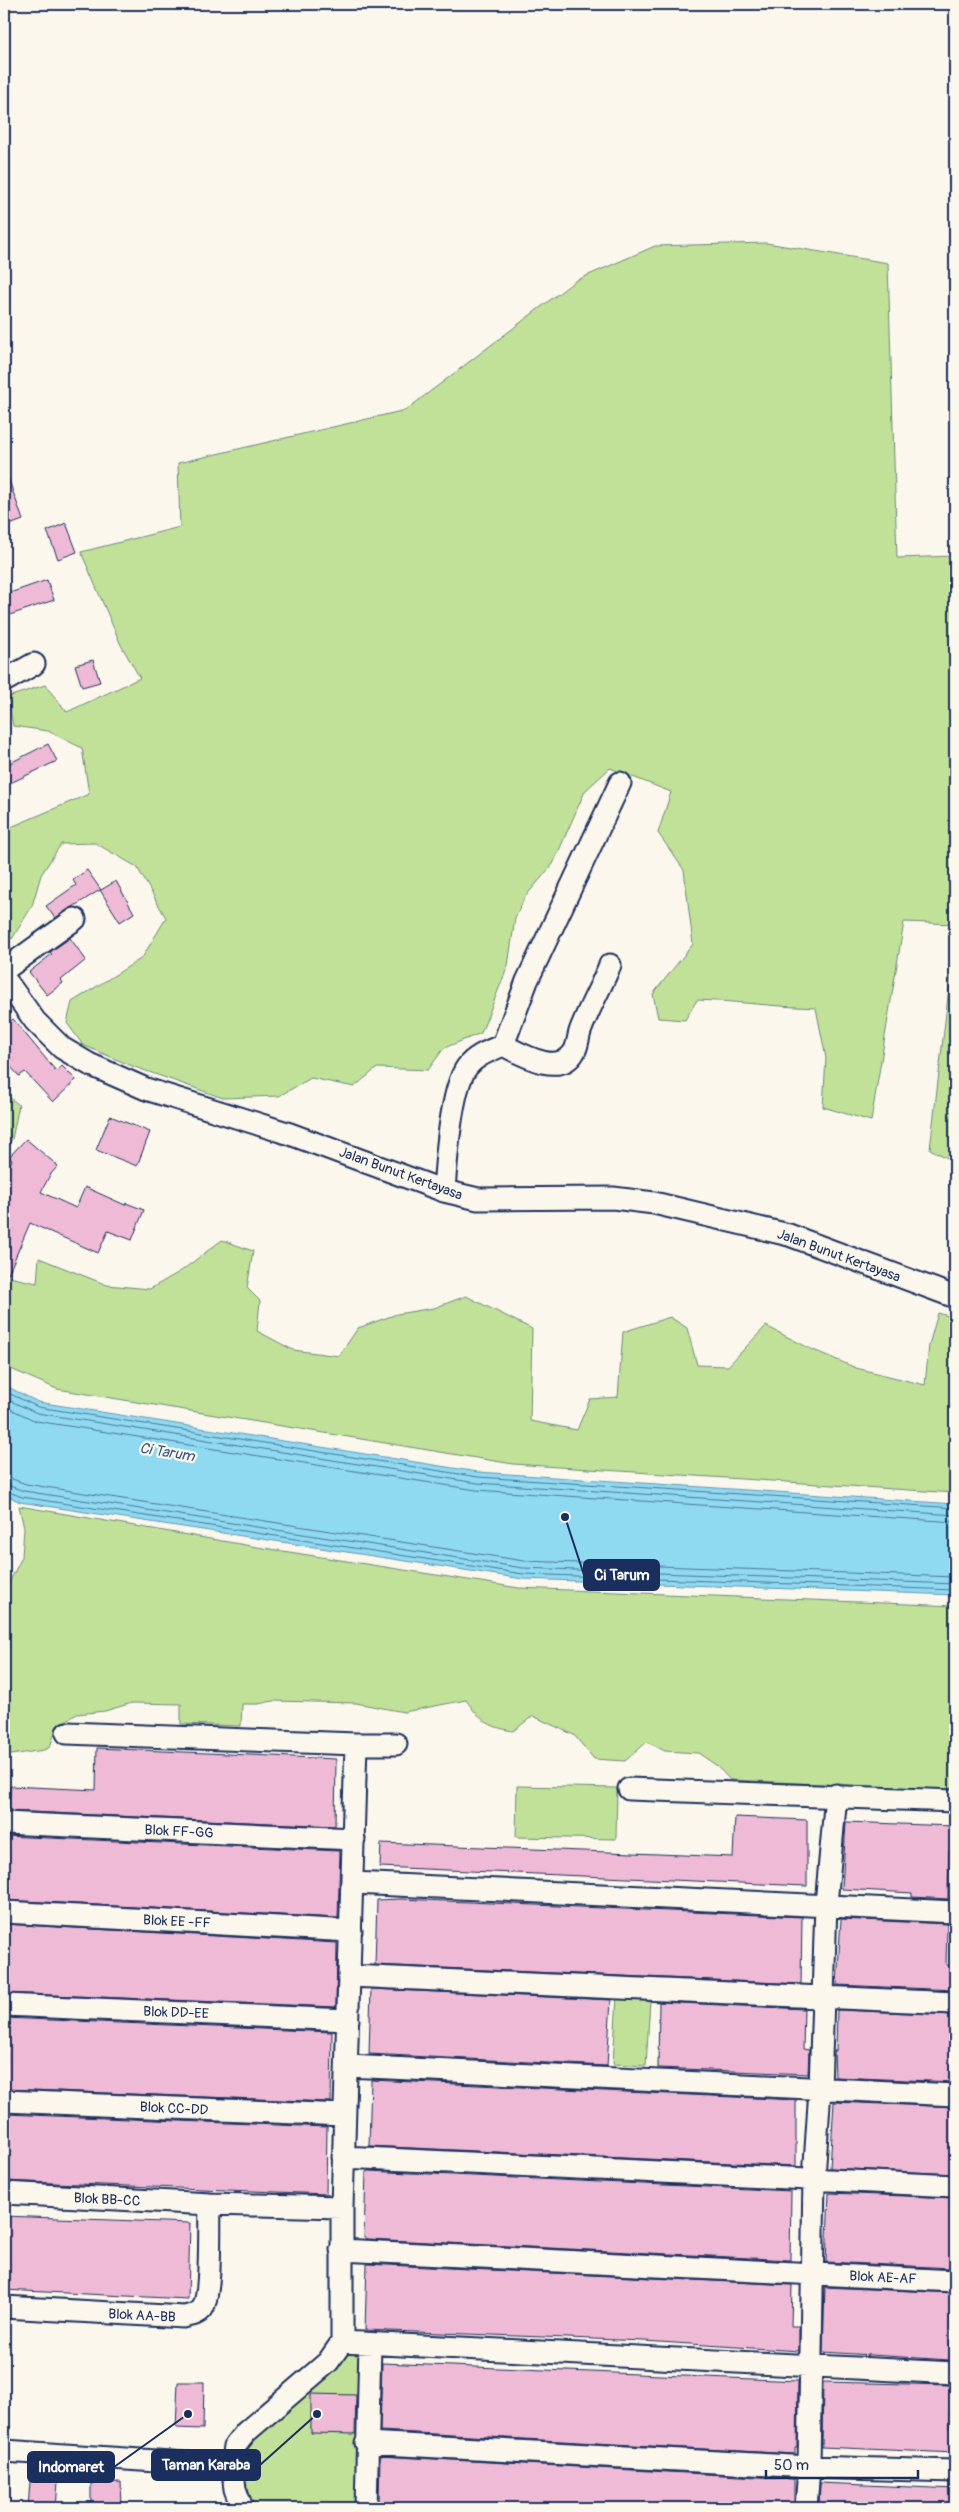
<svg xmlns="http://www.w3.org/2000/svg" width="959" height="2512" viewBox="0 0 959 2512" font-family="Pangolin,sans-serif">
	<rect width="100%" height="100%" fill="#fbf7ec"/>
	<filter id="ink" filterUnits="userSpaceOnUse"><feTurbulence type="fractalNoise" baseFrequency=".02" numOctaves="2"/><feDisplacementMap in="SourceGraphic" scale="10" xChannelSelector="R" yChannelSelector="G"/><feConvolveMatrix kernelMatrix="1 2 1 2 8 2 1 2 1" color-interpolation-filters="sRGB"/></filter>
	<g filter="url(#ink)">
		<path fill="#c1e199" stroke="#6e887c" d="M766 243 888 263 897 558 955 556V924L904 922 871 1121 823 1107 826 1058 816 1008C776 1007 737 1001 697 1000L685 1020 658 1018 653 994 693 944 684 870 658 833 671 792 610 768 585 791 553 864 525 897 515 918 508 966 481 1033 444 1048 428 1070 377 1068 354 1087 311 1078 279 1096 223 1098 132 1066 83 1045 67 1023 72 1002 142 958 166 918 137 867 95 843 61 844 41 875 32 906 12 939 4 928V830L89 794 82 748 48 731 13 726 8 697 45 685 67 712 140 678 121 645 81 552 180 527 178 463 406 410 575 281 655 246Z
			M955 937V1162L930 1149Z
			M4 1093 19 1105 12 1139 4 1152Z
			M222 1240 253 1251 247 1288 260 1301 257 1331 293 1350 339 1356 358 1328 397 1314 434 1308 466 1296 532 1329 530 1421 577 1430 590 1399 618 1397 623 1332 670 1317 687 1328 697 1365 728 1366 766 1326 809 1348 856 1368 925 1385 929 1345 938 1313 955 1318V1493L513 1464 57 1389 4 1366V1276L37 1283 39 1258 107 1285 150 1289 181 1271Z
			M19 1506 257 1547 519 1588 955 1606V1790L730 1780 716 1765 698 1753 665 1751 647 1742 625 1761 594 1759 574 1735 533 1716 513 1731C488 1727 480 1720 466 1700L404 1712 356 1703 273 1701 258 1704H242L241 1726 181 1724V1704L132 1703 105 1711 77 1714 57 1726 50 1747 44 1750 4 1756V1593L22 1557 24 1528Z
			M517 1786 617 1788 616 1839 516 1837Z
			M617 1997 650 2000 646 2066 613 2064Z
			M370 2344 366 2508H242L235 2446 336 2353Z"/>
		<path fill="#90daf1" stroke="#6196b6" d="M4 1385 38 1402 478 1472 955 1504V1595L523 1579 20 1502 4 1494Z"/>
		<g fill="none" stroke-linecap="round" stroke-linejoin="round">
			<path stroke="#4a7399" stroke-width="1" d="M4 1391 38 1407 478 1477 955 1508
				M4 1398 37 1413 477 1483 955 1515
				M4 1406 36 1421 476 1490 955 1522
				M4 1476 26 1484 524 1561 955 1577
				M4 1484 24 1491 523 1568 955 1584
				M4 1490 22 1497 523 1574 955 1590"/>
		</g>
		<path fill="#eebad5" stroke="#1b2f5e" d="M4 472H6L23 520 4 527Z
			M66 523 77 552 58 559 47 531Z
			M47 580 54 600 4 617V595Z
			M93 660 100 682 82 687 75 665Z
			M48 744 57 761 4 786V766Z
			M87 870 101 890 116 881 134 913 120 922 100 890 55 918 46 906 76 885 73 880Z
			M70 938 86 960 61 980 63 983 47 995 29 972 52 954 50 952Z
			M13 1019 56 1071 62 1066 76 1080 53 1102 25 1072 19 1076 4 1059V1026Z
			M110 1116 150 1132 137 1166 96 1150Z
			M26 1139 58 1166 50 1175 41 1192 76 1208 85 1187 125 1205 126 1203 144 1210 132 1240 108 1231 98 1253 30 1223 4 1284V1176L12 1160 9 1157Z
			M97 1748 336 1759 335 1826 9 1811 10 1786 96 1790Z
			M735 1817 807 1820V1886L380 1867 381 1843 733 1857Z
			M846 1822 953 1826 952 1851H949L948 1899 912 1897V1893L842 1889Z
			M4 1836 340 1851 338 1918 4 1900Z
			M401 1899 802 1917 801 1984 375 1965 377 1900Z
			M841 1919 947 1924 946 1965 955 1966V1990L837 1985Z
			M4 1924 337 1943 336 2007 4 1993Z
			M371 1989 611 2000 607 2066 369 2054Z
			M659 2002 804 2009 803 2049 809 2050 808 2074 658 2068Z
			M837 2010 955 2015V2082L835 2077 834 2051H836Z
			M4 2018 332 2032 331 2102 6 2089 7 2054H4Z
			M371 2080 796 2100V2166L369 2146Z
			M834 2102 955 2107V2174L830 2168Z
			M5 2114 327 2127 326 2194 4 2181Z
			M368 2171 791 2191 790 2260 368 2239 364 2237 366 2172Z
			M829 2193 955 2198 952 2268 826 2262Z
			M4 2216 190 2223 188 2299 4 2290Z
			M367 2264 792 2285 791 2326H799V2351L644 2341 365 2330Z
			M825 2287 954 2293V2314H951L950 2360 823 2352Z
			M382 2363 798 2381 797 2448H795V2454L380 2431Z
			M178 2382H204L203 2429 176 2428Z
			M823 2382 950 2385 949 2428H955V2453L822 2447Z
			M311 2394 356 2395 355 2434 311 2433Z
			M380 2456 794 2479V2507L474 2508 379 2504Z
			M31 2468 59 2469 56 2508H28Z
			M121 2482 122 2508H91V2483Z
			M820 2483 955 2489V2508H819Z"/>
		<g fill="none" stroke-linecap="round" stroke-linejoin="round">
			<defs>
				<path id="minor" d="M4 681 34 664
					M4 970 75 919
					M4 978 35 1021 62 1048 89 1064 146 1089 290 1134 444 1191 478 1199 613 1198 654 1203 789 1235 955 1297
					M503 1045 527 981 620 783
					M444 1191C446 1162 451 1088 467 1067 476 1055 490 1051 503 1045 521 1054 559 1077 574 1052 578 1046 578 1036 581 1029 589 1008 601 987 610 965
					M67 1733 356 1744 342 2207V2342L328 2362 246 2432 235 2446 232 2466 235 2489 242 2508
					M356 1744H396
					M629 1789 955 1801
					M4 1823 354 1839
					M353 1883 955 1912
					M4 1912 351 1931
					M350 1976 955 2003
					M4 2005 348 2020
					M347 2066 955 2095
					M4 2101 344 2115
					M343 2157 955 2186
					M4 2193 210 2204 342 2207
					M341 2250 955 2281
					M4 2307 184 2317C191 2315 197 2315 202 2309 212 2296 209 2224 210 2204
					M342 2342 955 2373
					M366 2443 809 2467 955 2471
					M4 2451 232 2466
					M366 2508 370 2344
					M806 2508 809 2467 814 2178 820 2089 826 1904 836 1795"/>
			</defs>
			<use href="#minor" stroke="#1b2f5e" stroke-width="25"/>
			<use href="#minor" stroke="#fbf7ec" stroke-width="21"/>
		</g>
	</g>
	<g text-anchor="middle" stroke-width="4.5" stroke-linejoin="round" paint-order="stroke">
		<g font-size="14" fill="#1b2f5e" stroke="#fbf7ec">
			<text transform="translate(401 1173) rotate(20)" y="5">Jalan Bunut Kertayasa</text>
			<text transform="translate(839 1255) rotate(20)" y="5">Jalan Bunut Kertayasa</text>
			<text transform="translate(179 1831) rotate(3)" y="5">Blok FF-GG</text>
			<text transform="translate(177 1921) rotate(3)" y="5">Blok EE -FF</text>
			<text transform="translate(176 2012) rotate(2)" y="5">Blok DD-EE</text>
			<text transform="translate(174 2108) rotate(3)" y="5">Blok CC-DD</text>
			<text transform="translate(107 2199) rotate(3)" y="5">Blok BB-CC</text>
			<text transform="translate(883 2277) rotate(3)" y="5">Blok AE-AF</text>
			<text transform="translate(142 2315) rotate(3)" y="5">Blok AA-BB</text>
		</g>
		<g font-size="15" font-style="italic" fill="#385a83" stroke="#fbf7ec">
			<text transform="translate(167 1452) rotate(9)" y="5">Ci Tarum</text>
		</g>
	</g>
	<path fill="none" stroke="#1b2f5e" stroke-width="2" d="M565 1517L584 1575M317 2414L260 2465M188 2414L114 2467"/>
	<g fill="#1b2f5e" stroke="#fbf7ec" stroke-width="2">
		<circle cx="565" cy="1517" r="5"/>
		<circle cx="317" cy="2414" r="5"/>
		<circle cx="188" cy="2414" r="5"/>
	</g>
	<g fill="#1b2f5e" stroke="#1b2f5e" stroke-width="2">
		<rect x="584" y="1560" width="75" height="30" rx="5"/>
		<rect x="152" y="2450" width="108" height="30" rx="5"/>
		<rect x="28" y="2452" width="86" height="30" rx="5"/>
	</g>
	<g font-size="15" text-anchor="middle" font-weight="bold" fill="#fff">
		<text x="622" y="1580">Ci Tarum</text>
		<text x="206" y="2470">Taman Karaba</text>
		<text x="71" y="2472">Indomaret</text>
	</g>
	<rect width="959" height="2512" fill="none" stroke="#fbf7ec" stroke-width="20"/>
	<rect x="10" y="10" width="939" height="2492" fill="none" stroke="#1b2f5e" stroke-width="2" filter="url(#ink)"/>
	<path d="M766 2470v8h152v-8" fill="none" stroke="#1b2f5e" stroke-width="2.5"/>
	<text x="774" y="2470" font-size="15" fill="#1b2f5e" stroke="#fbf7ec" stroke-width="4" paint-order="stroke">50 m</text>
</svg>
